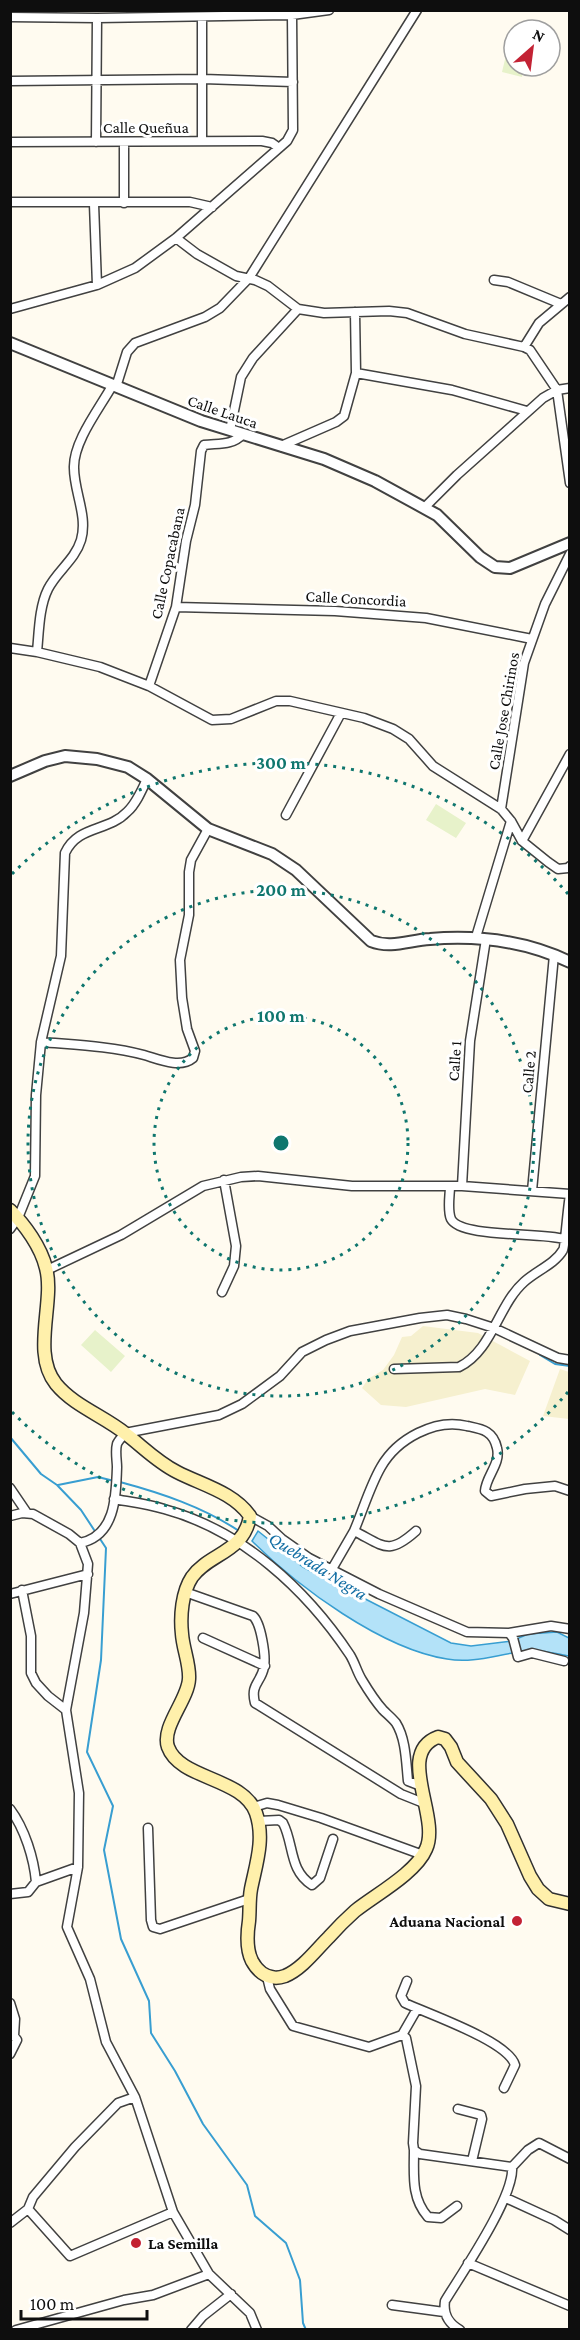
<svg xmlns="http://www.w3.org/2000/svg" width="580" height="2340" viewBox="0 0 580 2340" font-family="'Crimson Pro',serif">
	<rect width="100%" height="100%" fill="#fffbf0"/>
	<path fill="#f6f0cf" d="M423 1326 478 1333 530 1361 515 1395 485 1389 406 1407 381 1405 362 1388 368 1379 383 1370 394 1355 402 1337 411 1336Z
		M560 1369 569 1372V1419L543 1416Z"/>
	<path fill="#e7f2ca" d="M513 26 531 30H514V66H524L522 77 502 72Z
		M436 804 466 823 456 838 426 820Z
		M95 1330 125 1356 111 1372 81 1345Z"/>
	<path fill="#b3e2f8" stroke="#389ed1" stroke-width="1.5" d="M258 1531 303 1567 451 1643 471 1646 512 1641 528 1634 557 1632 569 1638V1656C557 1654 541 1649 529 1651 500 1653 476 1664 447 1659 382 1649 298 1587 252 1541Z"/>
	<g fill="none" stroke-linecap="round" stroke-linejoin="round">
		<path stroke="#389ed1" stroke-width="2" d="M540 1355 555 1364 570 1366
			M10 1437 41 1474 57 1485 81 1510 106 1548 101 1660 87 1752 113 1806 104 1850 121 1939 149 2001 151 2033 175 2071 203 2124 247 2185 255 2216 286 2243 300 2280 303 2323 306 2330
			M120 1482C161 1493 203 1507 239 1531
			M58 1485 98 1477 114 1481"/>
		<defs>
			<path id="minor" d="M10 17 97 18 292 15 329 10
				M10 81 203 79 293 82
				M202 141V17
				M10 142 262 141 272 143 279 148
				M96 142 97 18
				M10 202H190L212 207
				M124 203V142
				M94 204 97 285
				M176 238 197 254 236 276 255 280 268 286 298 309 324 313 389 311 407 313 465 334 524 347 530 350 557 390 570 483
				M494 280 508 282 561 304
				M10 309 97 285 135 268 176 238 287 141 293 130 292 15
				M524 347 539 323 570 297
				M356 373 452 390 527 411
				M116 387 127 352 135 343 205 317 220 308 249 278 417 10
				M230 430 241 377 253 358 298 309
				M281 446 336 422 344 416 356 373 355 312
				M425 507 457 475 543 398 557 390 570 388
				M176 607 335 611 426 618 532 639
				M10 648 37 652 100 667 149 686 212 720 231 719 276 701H290L364 718 393 729 409 739 433 766 501 809 511 821 522 841 548 862 558 869 568 868 570 866
				M37 652C39 632 39 607 48 589 57 571 75 560 81 540 88 516 74 492 74 468 73 442 99 409 112 386
				M149 686 176 607 186 541 195 505 201 451 204 445C218 443 232 446 243 434
				M501 809 524 663 545 604 570 554
				M286 815 341 713
				M522 841 570 754
				M476 937 511 821
				M41 1042C76 1045 110 1046 144 1055 158 1059 180 1069 193 1058L195 1051 187 1029 182 998 180 960 189 915V872L191 860 208 829
				M450 1186C450 1195 447 1210 451 1219 461 1238 540 1232 564 1239
				M462 1186 470 1041 486 939
				M532 1191 554 955
				M10 1229 18 1218 35 1176 36 1095 41 1042 61 956 65 853C78 825 108 832 127 812 136 804 142 790 147 779
				M47 1270 121 1235 203 1186 241 1177 258 1176 352 1186H462L570 1194
				M222 1292 234 1266 236 1246 224 1180
				M394 1369 459 1367C492 1351 498 1305 524 1282 536 1271 555 1264 563 1250 565 1247 568 1204 570 1195
				M10 1488 27 1513
				M114 1499C131 1502 148 1504 164 1509 242 1530 306 1589 350 1655 355 1663 357 1672 362 1680 368 1690 375 1701 383 1710 387 1714 392 1718 396 1723 406 1739 406 1762 408 1781L421 1786
				M10 1516 22 1513 33 1514 69 1534 80 1543 88 1564 84 1613 66 1710 79 1793 78 1867 67 1927 90 1979 106 2042 135 2097 173 2212 209 2274 250 2313 257 2330
				M250 1516 268 1526 282 1539 309 1558 379 1594 467 1632 509 1633 513 1638 518 1657 532 1653 564 1661
				M354 1531C363 1510 370 1486 381 1467 397 1439 435 1418 467 1426 481 1429 493 1430 497 1448 501 1464 486 1476 485 1491L491 1496 525 1489 555 1486 570 1491
				M80 1543C115 1536 116 1498 117 1467 117 1461 115 1451 117 1444 118 1441 123 1436 125 1433L219 1415 242 1404 280 1376 302 1352 326 1340 350 1331 420 1318 447 1315 466 1319 494 1328 558 1358 570 1360
				M332 1569 354 1531C384 1546 388 1556 416 1531
				M22 1590 31 1636V1673L36 1683 48 1696 66 1710
				M185 1592 253 1616C261 1623 266 1656 264 1667 261 1683 250 1684 255 1703L401 1794 426 1804
				M10 1594 88 1574
				M509 1633 551 1626 570 1629
				M203 1638 265 1666
				M254 1807 267 1803 278 1805 321 1818 423 1855
				M10 1809C25 1829 34 1859 36 1882
				M259 1821 279 1820 283 1823C294 1844 289 1871 312 1885L320 1878 333 1839
				M148 1828 151 1920 153 1927 160 1929 249 1899
				M10 1894 28 1892 36 1882 78 1867
				M267 1977 270 1989 293 2026 369 2047 402 2035 406 2038 416 2086 413 2143 414 2150 420 2154 512 2167 528 2150 539 2143 570 2159
				M407 1981 401 1996 405 2003C428 2014 508 2041 515 2065L504 2088
				M10 2003 15 2019 14 2036 17 2040 10 2054
				M402 2035 417 2009
				M458 2109 481 2115 482 2119 472 2161
				M414 2150C414 2175 411 2198 428 2217L441 2218 457 2206
				M506 2198 554 2220 570 2230
				M28 2209 70 2256 173 2212
				M10 2223 28 2209 33 2197 75 2147 118 2103 135 2097
				M468 2263 570 2306
				M392 2305 444 2312
				M16 2330 124 2300 153 2295 209 2274
				M191 2330 203 2316 231 2294
				M460 2330C448 2323 443 2314 445 2301 462 2273 515 2196 512 2167"/>
			<path id="tertiary" d="M10 343 201 421 324 459 375 481 437 515 480 557 495 567 510 568 570 543
				M10 776 45 761 65 756 97 759 128 767 147 779 208 829 272 854 296 870 371 941C391 949 410 940 430 939 478 935 526 941 570 962"/>
			<path id="secondary" d="M10 1210C25 1225 41 1247 46 1268 55 1302 31 1353 56 1384 74 1406 104 1416 126 1434 143 1447 157 1462 177 1472 202 1485 233 1492 250 1516 244 1553 209 1553 192 1577 182 1592 180 1616 182 1634 183 1649 190 1664 189 1679 188 1700 161 1727 168 1747 180 1780 243 1777 256 1813 265 1839 256 1864 251 1889 249 1900 250 1910 249 1921 247 1934 246 1949 252 1961 259 1974 271 1981 285 1976 302 1969 316 1950 329 1937 337 1928 346 1919 355 1911 375 1895 416 1873 426 1849 441 1817 395 1753 438 1737L445 1739 451 1747 457 1762 491 1799 507 1824 530 1876 538 1889 549 1899 570 1904"/>
		</defs>
		<use href="#minor" stroke="#414141" stroke-width="11"/>
		<use href="#tertiary" stroke="#414141" stroke-width="14"/>
		<use href="#secondary" stroke="#303030" stroke-width="15"/>
		<use href="#minor" stroke="#fff" stroke-width="8"/>
		<use href="#tertiary" stroke="#fff" stroke-width="10"/>
		<use href="#secondary" stroke="#fff0ab" stroke-width="12"/>
	</g>
	<g fill="none" stroke="#0f766e" stroke-width="3" stroke-dasharray="3 6">
		<circle cx="281" cy="1143" r="127"/>
		<circle cx="281" cy="1143" r="253"/>
		<path d="M568 1392A380 380 0 0 1 12 1412M12 874A380 380 0 0 1 568 894"/>
	</g>
	<g fill="#c32234" stroke="#fff" stroke-width="2">
		<circle cx="517" cy="1921" r="6"/>
		<circle cx="136" cy="2243" r="6"/>
	</g>
	<g text-anchor="middle" stroke-width="6" stroke-linejoin="round" paint-order="stroke">
		<g font-size="16" fill="#0e0e0e" stroke="#fff">
			<text x="146" y="133">Calle Queñua</text>
			<text transform="translate(223 411) rotate(19)" y="6">Calle Lauca</text>
			<text transform="translate(167 563) rotate(-78)" y="6">Calle Copacabana</text>
			<text transform="translate(356 598) rotate(3)" y="6">Calle Concordia</text>
			<text transform="translate(503 711) rotate(-80)" y="6">Calle Jose Chirinos</text>
			<text transform="translate(454 1061) rotate(-86)" y="6">Calle 1</text>
			<text transform="translate(528 1072) rotate(-85)" y="6">Calle 2</text>
		</g>
		<g font-size="16" font-weight="bold" fill="#0e0e0e" stroke="#fff" text-anchor="end">
			<text x="505" y="1927">Aduana Nacional</text>
			<text x="148" y="2249" text-anchor="start">La Semilla</text>
		</g>
		<g font-size="18" font-style="italic" fill="#136ea4" stroke="#fff">
			<text transform="translate(318 1566) rotate(32)" y="6">Quebrada Negra</text>
		</g>
	</g>
	<circle cx="281" cy="1143" r="9" fill="#0f766e" stroke="#fff" stroke-width="3"/>
	<g font-size="18" text-anchor="middle" font-weight="bold" fill="#0f766e" stroke="#fff" stroke-width="6" stroke-linejoin="round" paint-order="stroke">
		<text x="281" y="769">300 m</text>
		<text x="281" y="896">200 m</text>
		<text x="281" y="1022">100 m</text>
	</g>
	<rect width="580" height="2340" fill="none" stroke="#0e0e0e" stroke-width="24"/>
	<g transform="translate(532 48) rotate(28)"><circle r="28" fill="#ffffff" stroke="#9f9f9f" stroke-width="1.5"/>
	<path d="M0-4.5L10 22L0 15L-10 22Z" fill="#c32234"/>
	<text y="-9" font-size="16" font-weight="bold" text-anchor="middle" fill="#0e0e0e">N</text>
	</g>
	<path d="M21 2310v9h126v-9" fill="none" stroke="#0e0e0e" stroke-width="3"/>
	<text x="30" y="2310" font-size="18" fill="#0e0e0e" stroke="#ffffff" stroke-width="4.5" paint-order="stroke">100 m</text>
</svg>
